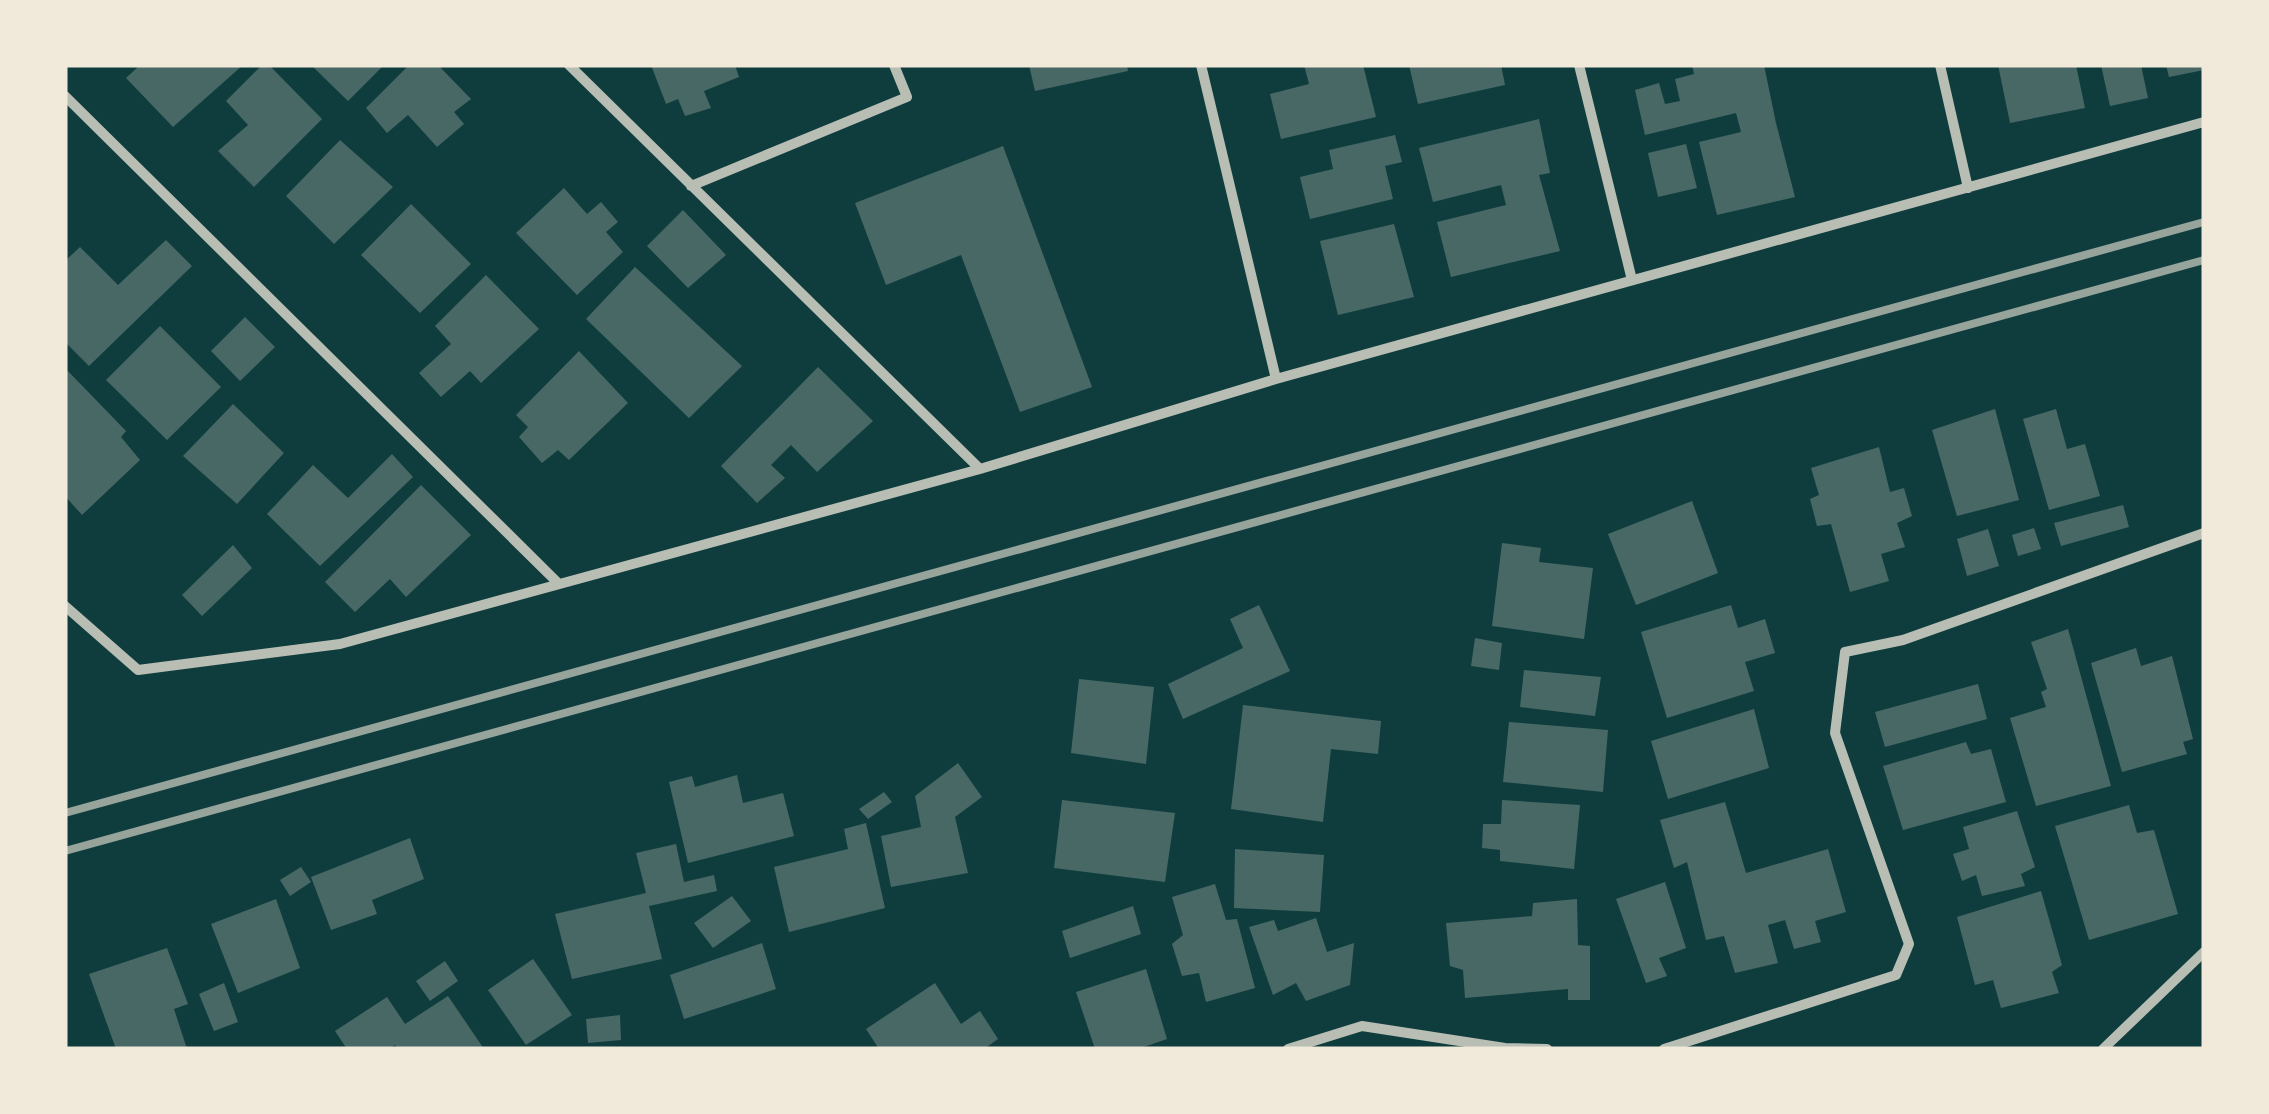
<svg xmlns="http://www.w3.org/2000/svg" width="2269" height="1114" viewBox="0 0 2269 1114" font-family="Literata,serif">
	<rect width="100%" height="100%" fill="#0f3d3e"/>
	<path fill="#486865" d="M140 65H243L173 127 126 78Z
		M262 65H269L322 119 254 187 218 151 248 125 226 101Z
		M311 65H384L348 101Z
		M409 65H438L471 99 454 112 464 124 437 147 408 115 387 133 366 108Z
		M651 65H735L739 77 704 91 711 108 685 116 678 99 666 104Z
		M1029 65H1127L1128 71 1035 91Z
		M1304 65H1363L1376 117 1281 139 1270 94 1309 84Z
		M1409 65H1501L1505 85 1418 104Z
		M1692 65H1764L1776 123 1795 197 1717 215 1699 142 1741 132 1736 113 1645 135 1635 90 1659 83 1665 104 1680 101 1675 79 1694 74Z
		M1998 65H2076L2085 108 2010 123Z
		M2101 65H2141L2148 98 2110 106Z
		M2166 65H2204V70L2169 77Z
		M1539 119 1550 173 1539 175 1560 251 1451 277 1437 222 1506 205 1501 185 1433 202 1419 148Z
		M1395 135 1402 162 1385 166 1393 199 1310 219 1300 177 1333 169 1329 150Z
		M340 140 393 187 334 244 286 196Z
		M1686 144 1697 188 1658 197 1648 153Z
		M1003 146 1092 387 1020 412 961 255 886 285 855 203Z
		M564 188 587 214 601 202 618 222 606 232 623 252 577 295 516 233Z
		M411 204 471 264 420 313 361 255Z
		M683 210 726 255 688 288 647 246Z
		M1394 224 1414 297 1338 315 1320 241Z
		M166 240 192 266 89 366 65 342V261L80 247 118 285Z
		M635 267 742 366 689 418 586 319Z
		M486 275 539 329 481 383 470 371 441 397 419 373 451 344 435 326Z
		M245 317 275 347 240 381 211 351Z
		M160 326 221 387 167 440 106 380Z
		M579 351 628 403 569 460 558 450 542 463 519 437 528 427 516 415Z
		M818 367 873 421 817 472 791 445 771 465 785 478 757 503 721 466Z
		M65 368 126 431 121 437 140 460 82 515 65 496Z
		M233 404 284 453 237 504 183 456Z
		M1995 409 2019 500 1957 516 1932 430Z
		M2056 409 2067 449 2085 444 2100 496 2049 510 2023 419Z
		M1879 447 1890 492 1904 488 1912 516 1897 523 1905 547 1881 554 1889 581 1850 592 1831 524 1817 526 1810 499 1819 495 1811 468Z
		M392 454 413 477 320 566 267 514 313 465 348 498Z
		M421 485 471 535 406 597 390 579 355 612 325 582Z
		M1692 501 1718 573 1636 605 1608 534Z
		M2123 505 2129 527 2061 546 2054 523Z
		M2034 528 2041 549 2018 556 2012 535Z
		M1988 529 1999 566 1967 576 1957 539Z
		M1502 543 1541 548 1539 562 1593 568 1584 639 1492 626Z
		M233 545 252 568 202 616 182 595Z
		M1259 605 1290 671 1183 719 1168 684 1243 648 1230 619Z
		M1731 605 1738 628 1765 619 1775 653 1745 662 1754 691 1667 718 1641 632Z
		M2068 629 2111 786 2036 806 2010 718 2046 707 2041 692 2047 689 2031 642Z
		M1475 638 1502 643 1499 670 1471 666Z
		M2136 648 2141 666 2172 656 2193 739 2183 742 2187 754 2122 772 2091 663Z
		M1524 670 1601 677 1595 716 1520 707Z
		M1079 679 1154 687 1146 764 1071 753Z
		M1978 684 1987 719 1885 747 1875 712Z
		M1243 705 1381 721 1378 754 1331 749 1323 822 1231 809Z
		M1754 709 1769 768 1668 799 1651 741Z
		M1509 722 1608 730 1603 792 1503 782Z
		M1966 742 1971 754 1991 749 2006 802 1903 830 1883 766Z
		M958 763 982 797 955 817 968 873 891 887 881 836 921 827 915 796Z
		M737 775 743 803 783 793 794 836 688 863 669 782 692 776 695 787Z
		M884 792 892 802 868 819 859 809Z
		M1062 800 1175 813 1165 882 1054 868Z
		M1502 800 1580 805 1574 869 1500 861V850L1482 848 1483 824H1501Z
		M1725 802 1746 873 1828 849 1846 912 1815 921 1821 942 1794 949 1785 920 1768 925 1778 963 1735 973 1724 936 1706 940 1687 862 1674 868 1660 820Z
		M2129 805 2137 833 2154 830 2178 914 2089 940 2055 826Z
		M2017 811 2035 867 2021 874 2025 886 1982 896 1976 875 1962 881 1953 854 1969 849 1963 827Z
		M866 823 885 908 789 932 774 867 848 849 844 829Z
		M410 838 424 879 372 900 377 914 331 930 311 877Z
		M676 844 684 882 714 875 717 891 649 906 662 959 572 979 555 914 646 893 636 853Z
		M1235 849 1324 855 1320 912 1234 908Z
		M301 867 311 882 290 896 280 880Z
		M1665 882 1686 948 1659 958 1667 976 1646 983 1616 899Z
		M1215 884 1226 920 1237 919 1255 988 1206 1002 1199 973 1182 976 1172 944 1183 935 1172 897Z
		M2041 891 2062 965 2052 972 2059 993 2001 1008 1993 980 1975 985 1957 917Z
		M732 896 751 921 713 948 694 923Z
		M276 899 300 968 238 993 211 924Z
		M1577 899 1578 945 1590 946V1000H1568V989L1465 998 1463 970 1450 966 1446 923 1532 916 1533 903Z
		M1133 906 1141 934 1070 958 1062 931Z
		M1316 918 1327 952 1354 943 1350 985 1306 1001 1296 983 1273 995 1249 927 1274 920 1278 931Z
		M762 943 776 989 684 1019 670 975Z
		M167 948 188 1004 174 1009 187 1049H116L89 974Z
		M533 959 572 1015 526 1045 488 990Z
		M445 961 458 981 430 1001 416 981Z
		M1146 969 1167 1039 1138 1049H1095L1076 992Z
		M224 983 238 1022 214 1031 199 994Z
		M935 983 961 1024 980 1011 998 1039 984 1049H879L866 1029Z
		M448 996 484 1049H397L395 1045 390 1049H381L379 1047 376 1049H347L335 1031 387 997 405 1024Z
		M620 1015 621 1040 588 1043 586 1019Z"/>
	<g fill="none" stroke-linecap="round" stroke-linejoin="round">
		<path stroke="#b8beb3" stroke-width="10" d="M569 65 980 469
			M1201 65 1276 379
			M1579 65 1632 280
			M1940 65 1968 188
			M65 96 559 584
			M691 186 907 97 894 65
			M65 606 138 670 340 644 980 469 1276 379 2204 122
			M1288 1049 1362 1026 1505 1048 1547 1049
			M1664 1049 1896 975 1909 944 1835 733 1845 652 1903 640 2204 533
			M2103 1049 2204 952"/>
		<path stroke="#97a49c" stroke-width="8" d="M65 813 2204 222
			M65 851 2204 260"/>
	</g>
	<rect width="2269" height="1114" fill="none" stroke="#f1e9da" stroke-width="135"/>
</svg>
